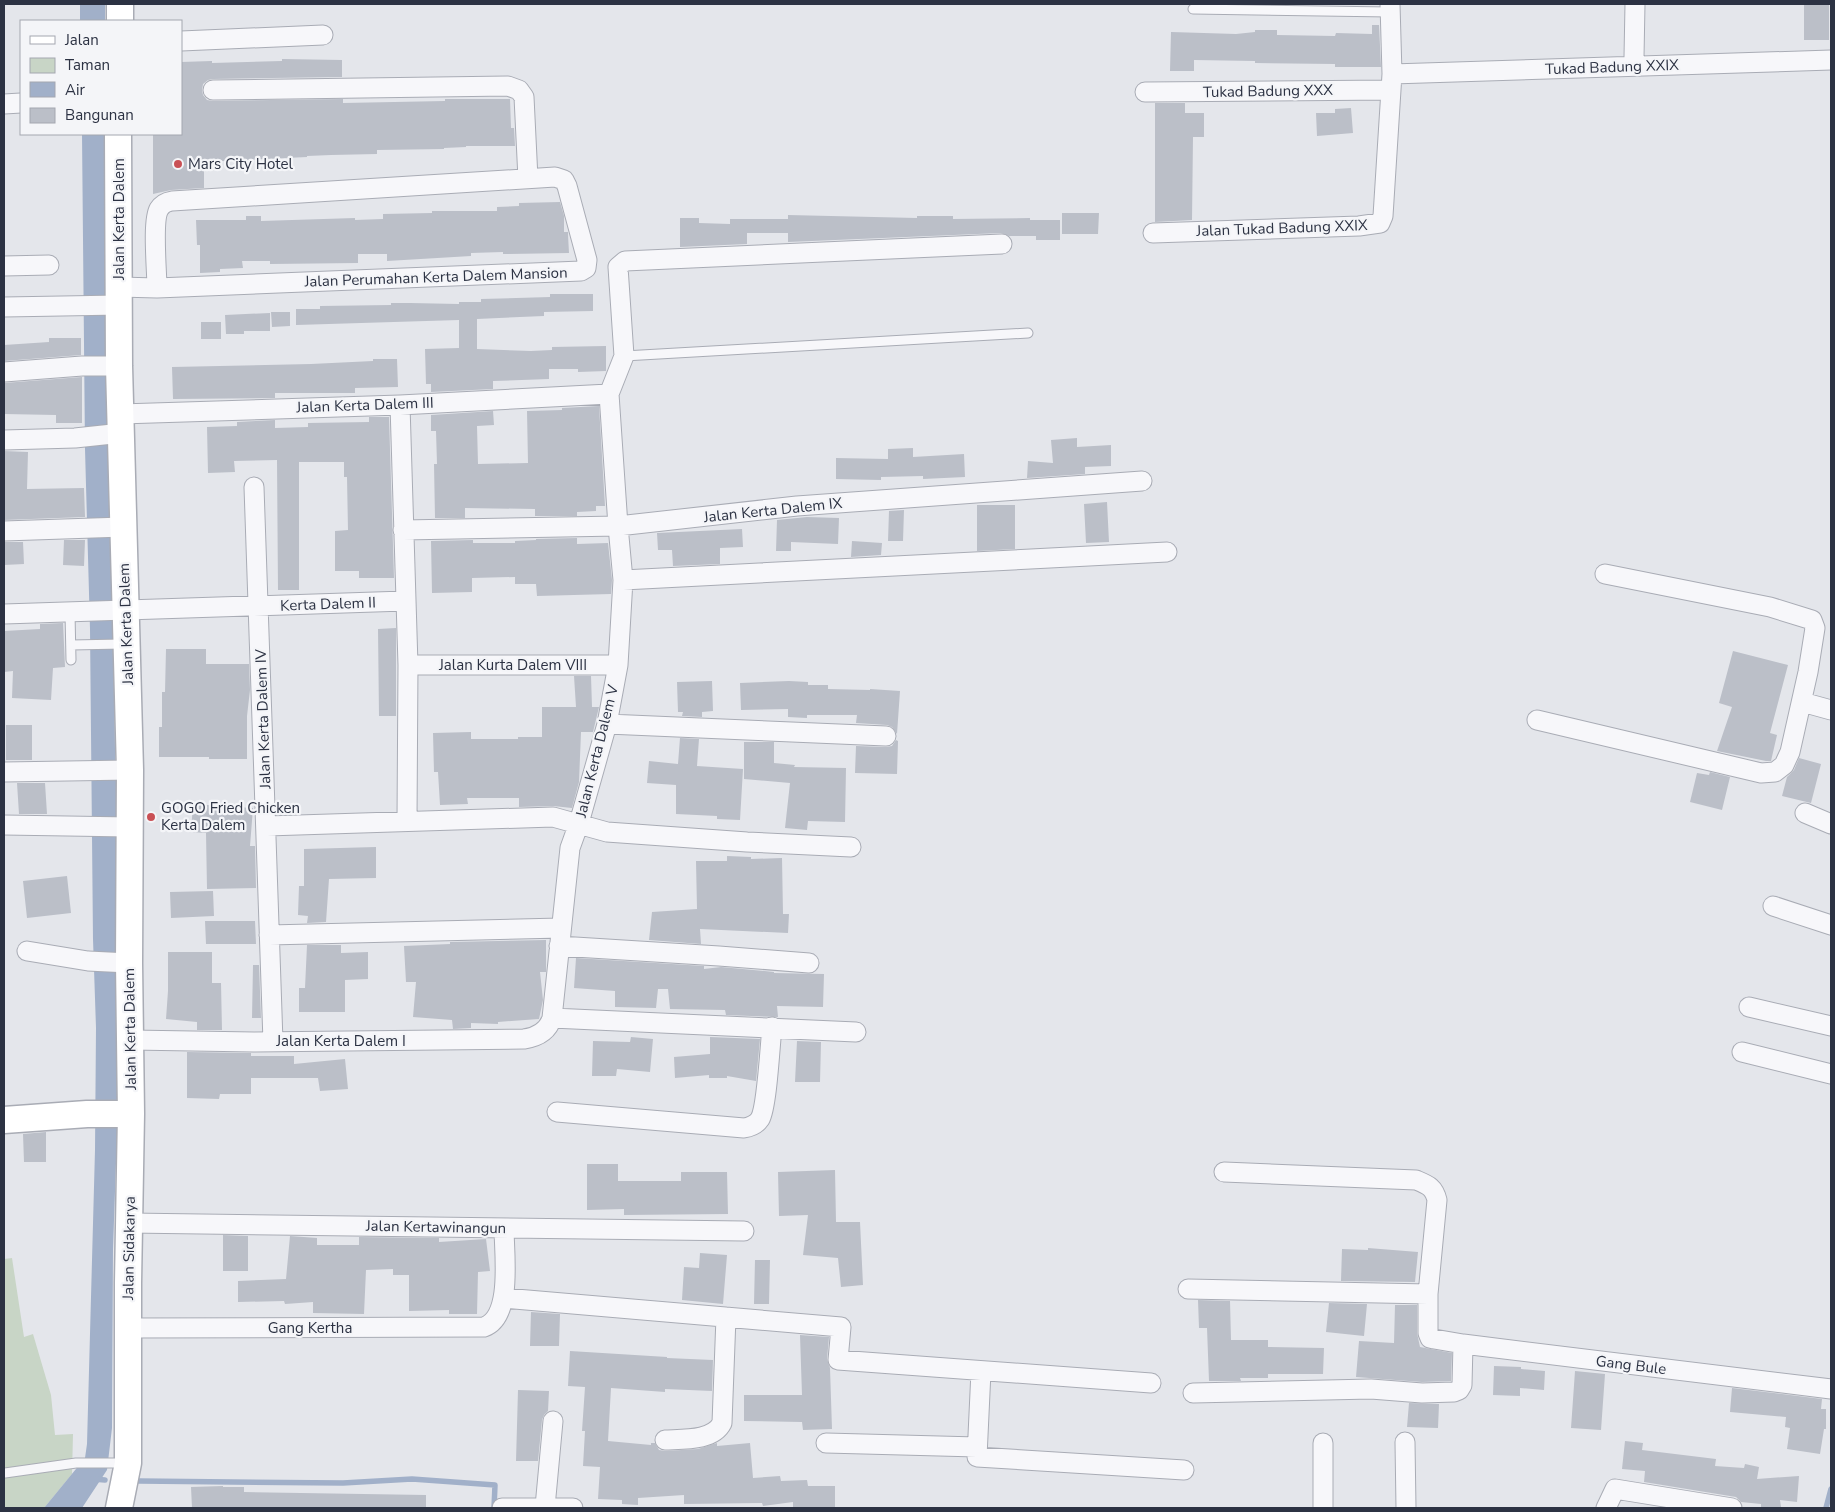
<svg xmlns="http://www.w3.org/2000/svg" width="1835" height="1512" viewBox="0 0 1835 1512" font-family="'Nunito Sans',sans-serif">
	<rect width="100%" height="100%" fill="#e4e6eb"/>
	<path fill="#c8d5c6" d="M12 1258 24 1337 33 1334 51 1395 55 1435 73 1434 72 1474 44 1508H4V1259Z"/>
	<path fill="#a1b0c9" d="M80 4H105V21H80Z
		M82 134H107L109 195 115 749 122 915 119 1077 113 1249 112 1428 107 1470 82 1508H44L85 1458 87 1444 95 1150 96 1028 93 939 90 629 85 449Z"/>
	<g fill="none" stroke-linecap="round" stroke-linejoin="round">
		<path stroke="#a1b0c9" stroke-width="5.5" d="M93 1479 105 1480
			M139 1481 343 1483 412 1479 495 1485 494 1508
			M1826 1508 1831 1489"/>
	</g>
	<path fill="#bbbfc8" d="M1804 4H1829V40H1804Z
		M1372 25H1379L1381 67H1335V64L1255 63V61L1194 60V71H1170L1171 32 1236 34 1255 32V30H1277V35L1335 36 1336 33 1372 34Z
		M282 59 342 60V77L213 79 208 80 203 84 202 90 203 95 207 100 213 101 343 99V103L445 101V99H510L511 128H514L515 146H466V147L444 148V149L377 150V154L331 155 307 156V157L204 162V188L171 190 153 194V134H181V62L212 61V63L282 61Z
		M1155 103H1185V113H1204V137H1193L1192 220 1155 222Z
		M1351 108 1353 133 1317 136 1316 113H1335V109Z
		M560 202 564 216V232H568V235L569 253 503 254V252L471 253V256L387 261V254H358V263L270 264V261H242L243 268 220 269V272L200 273V245H197L196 220H246V216H261V221L355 218V220L383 219V214L432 213V211H497V207L519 206V203Z
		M1062 213H1099L1098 234H1062Z
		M788 215 917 218V216H953V219L1030 218V220H1060V240H1036V236H1009L1001 233 788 242V233H747V244L680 247V218H699V223L730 224V219H788Z
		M550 294H593V311L544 312V316L477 319V349L531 351 552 350V347L606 346V371L578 372V369H549V379L493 381V389L431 392V384H426L425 349 459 348V320L296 325V309H320V306L391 305V303H410L459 304V302H481V299L550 297Z
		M271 312H290V326L272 327Z
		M270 313V331H244V334H226L225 315Z
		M201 322H221V339H201Z
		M49 338H81V355L4 361V345L49 342Z
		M373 359H397L398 387 355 388V393H275V398L173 399 172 367 311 364 373 361Z
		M82 377V423H56V415L4 414V383Z
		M599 406 605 506H596V511L577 512V516H535V509L465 508V518H435L434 464H437L436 431H431V415L493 411 494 425 477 426 478 464 528 463 527 411 562 410V408Z
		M369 417H389L394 578H359V571H335V531L348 530 347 477H344V462H299V590H278L277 460 234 461 235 472 208 473 207 427 237 426V422L275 420V428L308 427V423L369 422Z
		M1077 438V447L1111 445V466L1085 467V474L1027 478 1028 461 1053 463 1051 440Z
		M913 448V457L964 454 965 477 923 479V476L881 477V480L836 479V458L888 459V449Z
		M4 451 28 452 27 489 84 488 85 517 4 520Z
		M1107 502 1109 542 1086 543 1084 504Z
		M977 505H1015V549L977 551Z
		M904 510 903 541H888L889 511Z
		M807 517 839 518 838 544 791 542V551H776L777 520Z
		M742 529 743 547 720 548V564L673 566 672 550H658L657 533Z
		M577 538V544L608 543 612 580 611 594 537 596 536 584H515V577L472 578V592L432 593 431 541 473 540V543H515V541L536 540V539Z
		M64 540H85L84 566 63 565Z
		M852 541 882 543 881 555 851 557Z
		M4 542H23L24 564 4 565Z
		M63 623 65 667 53 668 51 700 12 698 13 671 4 672V631L40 629V624Z
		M396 628V716H379L378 629Z
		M166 649H206V664H249L250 690 247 716V759H209V757H159V727H162V692H165Z
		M1733 651 1788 665 1770 733 1777 735 1771 761H1766L1717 751 1732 707 1719 703Z
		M574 676H591L592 707H599L593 732H581L579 782 572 808 553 806 519 807V798H467L468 804 440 805 438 772H434L433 733 471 732V739H518V737H542V707H576Z
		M712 681 713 711 702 712V717L682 716 683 712H678L677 682Z
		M789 681 808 682V685H828V689L870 690V689L900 691 897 734 892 727 887 725 856 723 857 715H807V718L788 717V709L741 710 740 683Z
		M6 725H32V760H6Z
		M680 738 699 739 697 766 743 769 740 820 717 819V816L676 814V785L647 783 649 761 678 764Z
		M896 740 898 741 897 774 855 773 856 746 886 747 892 746Z
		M744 742H774V763L795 765 794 767 846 768 845 822 808 821 807 830 785 828 790 783 744 779Z
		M1799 758 1821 764 1811 803 1782 796 1787 777 1794 770Z
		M1710 772 1730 777 1722 810 1690 802 1697 773 1709 775Z
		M17 783H45L47 814H19Z
		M193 804 253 808 250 846H255L256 888 207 889 206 833 191 832Z
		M376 847V878L329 879 326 922 307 923 308 916 298 915 299 886H304V849Z
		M727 856 751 857V859L782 858 783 914H789L788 933 700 929 701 944 649 940 652 912 697 909 696 861H727Z
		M67 876 71 913 27 918 23 881Z
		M213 891 214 916 171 918 170 892Z
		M205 921H255L256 944H206Z
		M546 940V972H540L543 1000 539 1019 498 1022V1024L471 1023V1028L453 1029 452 1020 413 1017 416 982H406L404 946 450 944V942Z
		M307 945H341V953L368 952V979L345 980V1012H299V988H305Z
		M168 952H212V983H221L222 1030H197V1022L166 1019 168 991Z
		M576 958 704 966V969L721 967 774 972V973L824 974 823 1007 777 1006 778 1017 726 1015 725 1010 670 1009 668 989H658L656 1008 615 1007V991L574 988Z
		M253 965H259L261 1018H252Z
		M631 1037 653 1039 650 1072 617 1069 616 1076H592L593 1041 630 1042Z
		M710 1037 760 1039 756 1081 727 1076V1078H709V1075L675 1078 674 1057 710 1054Z
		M797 1041 821 1042 820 1082H795Z
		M187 1052 251 1053V1056H294V1064L345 1059 348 1089 320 1091 318 1078H251V1094H220L219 1099 187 1098Z
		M46 1132V1162H24L23 1134Z
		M587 1164H618V1181H681V1172H727L728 1214 624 1215V1209L587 1210Z
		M835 1170 836 1222H860L863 1285 841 1287 838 1258 803 1255 808 1215 779 1216 778 1172Z
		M223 1235 248 1236V1271H223Z
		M290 1236 317 1238V1245H359V1237L439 1238V1242L486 1239 490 1271 478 1272 477 1314H449V1310L409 1311V1275H393V1269L366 1270 364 1314 313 1313V1302L285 1304 284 1301 238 1302V1281L286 1279Z
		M1368 1248 1418 1252 1415 1282 1341 1281 1342 1249 1368 1250Z
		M700 1253 727 1255 723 1304 682 1300 684 1267 699 1268Z
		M755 1260H770L769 1304H754Z
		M1198 1300 1230 1301 1231 1340H1268V1347L1324 1348 1323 1374H1268V1378H1240L1241 1381H1209L1207 1328H1199Z
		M1329 1303 1367 1304 1364 1336 1326 1332Z
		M1395 1305H1417V1333L1420 1347 1452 1353 1451 1381 1422 1382 1356 1377 1359 1341 1394 1343Z
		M531 1312 560 1314 559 1346H530Z
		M800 1335 829 1337 827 1359 830 1368 832 1429 803 1430 802 1422 744 1421V1395H802Z
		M570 1351 667 1357V1358L713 1360 712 1391 665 1389V1392L611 1388 608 1441 651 1445V1443H655L659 1450 665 1451 698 1449 717 1443V1446L750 1443 753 1478 780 1476 781 1481 807 1480 808 1486H835V1508H793V1502L763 1506 762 1503 684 1504V1495L638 1498V1505L622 1504V1500L598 1499 600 1467 583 1466 585 1431H582L585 1387 568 1386Z
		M1494 1366 1521 1367V1369L1545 1371 1544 1390 1520 1388V1396L1493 1395Z
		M1575 1371 1605 1374 1601 1430 1571 1428Z
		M1732 1388 1822 1399 1821 1409H1826V1429H1824L1820 1454 1787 1449 1790 1428 1785 1427 1786 1417 1730 1412Z
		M518 1390 549 1391 548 1411 544 1415 542 1420 538 1461H516Z
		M1409 1403 1439 1404 1438 1428 1407 1427Z
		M1625 1441 1643 1443 1642 1450 1716 1459 1715 1466 1744 1468 1745 1464 1759 1467 1757 1479 1799 1476 1797 1502 1780 1500 1781 1507 1761 1508V1504L1741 1502 1736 1497 1644 1482 1645 1471 1622 1469Z
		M223 1486V1487H244V1492L426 1495V1508H192L191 1487Z"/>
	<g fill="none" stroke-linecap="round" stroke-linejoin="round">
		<defs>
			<path id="lane" d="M1193 9 1390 12
				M624 356 1028 333
				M70 613 71 660
				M71 645 123 644
				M5 1473 76 1463H126"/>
			<path id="street" d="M1635 4 1634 57 1635 66
				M181 41 323 35
				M1392 74 1831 60
				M213 90 508 86 519 90 524 97 528 179
				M1145 92 1391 90
				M4 104 21 103
				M1153 233 1359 226 1380 223 1383 216 1392 74 1390 4
				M4 266 49 265
				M119 287 157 288 581 271 586 268 587 260 567 186 564 180 555 177 172 201C166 202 162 204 159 209 152 221 157 272 157 288
				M4 307 120 305
				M4 372 82 366H119
				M400 405 408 665 407 820
				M121 414 400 405 609 394
				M4 440 75 438 122 433
				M254 487 273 1042
				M403 530 618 526 797 506 1142 481
				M4 531 123 527
				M623 580 1167 552
				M4 614 405 601
				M408 665H618
				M1802 702 1831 710
				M1537 720 1761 773 1775 772 1784 765 1790 752 1808 672 1815 628 1812 620 1770 607 1605 574
				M607 724 886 736
				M4 772 130 770
				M1805 813 1831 824
				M4 825 130 827
				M267 826 553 817 607 832 747 842 851 847
				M1773 906 1831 925
				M269 935 561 928
				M559 946 719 956 809 963
				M27 951 88 961 129 963
				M1749 1007 1831 1026
				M552 1018 856 1032
				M131 1040 254 1042 524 1039C538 1037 548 1031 552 1018L570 848 579 823 607 724 618 665 623 580 618 526 609 394 624 356 618 267 625 261 1002 244
				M1742 1052 1831 1074
				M557 1112 744 1128C750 1127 756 1125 760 1119 767 1107 770 1045 772 1027
				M1224 1172 1416 1180C1428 1185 1434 1187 1437 1200L1428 1294V1333L1430 1338 1434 1339 1463 1344 1831 1389
				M129 1223 744 1231
				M1188 1289 1428 1294
				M504 1298 841 1327 838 1360 1151 1383
				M128 1328 484 1327C513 1317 504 1253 504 1228
				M981 1371 977 1457 1184 1470
				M1193 1393 1371 1389 1422 1393 1454 1392 1459 1390 1462 1385 1463 1344
				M665 1440C683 1439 713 1441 722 1423L726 1317
				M1405 1442 1406 1508
				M826 1443 977 1447
				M1323 1443V1508
				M545 1507 553 1421
				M502 1508H573
				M1606 1508 1615 1489 1732 1508"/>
			<path id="secondary" d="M120 4V21
				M118 134 119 366 130 770 129 963 131 1114 128 1283V1463L119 1508
				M4 1120 87 1114H131"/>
		</defs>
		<use href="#lane" stroke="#a9acb5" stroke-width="11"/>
		<use href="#street" stroke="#a9acb5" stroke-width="21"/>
		<use href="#secondary" stroke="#a9acb5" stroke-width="29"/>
		<use href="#lane" stroke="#f7f7fa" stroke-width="9"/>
		<use href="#street" stroke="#f7f7fa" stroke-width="19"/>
		<use href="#secondary" stroke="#fff" stroke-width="26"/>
	</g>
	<g fill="#c95055" stroke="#f4f5f8" stroke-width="2">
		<circle cx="178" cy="164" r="5"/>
		<circle cx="151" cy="817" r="5"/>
	</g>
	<g text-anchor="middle" stroke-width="4.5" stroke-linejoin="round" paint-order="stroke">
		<g font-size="15" fill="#2c3243" stroke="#f4f5f8">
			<text transform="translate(1612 67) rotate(-2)" y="5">Tukad Badung XXIX</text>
			<text transform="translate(1268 91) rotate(-1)" y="5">Tukad Badung XXX</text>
			<text transform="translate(119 219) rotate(-90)" y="5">Jalan Kerta Dalem</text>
			<text transform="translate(1282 228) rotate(-2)" y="5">Jalan Tukad Badung XXIX</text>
			<text transform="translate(436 277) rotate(-2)" y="5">Jalan Perumahan Kerta Dalem Mansion</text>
			<text transform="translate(365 405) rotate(-2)" y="5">Jalan Kerta Dalem III</text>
			<text transform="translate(773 510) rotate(-6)" y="5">Jalan Kerta Dalem IX</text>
			<text transform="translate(328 604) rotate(-2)" y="5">Kerta Dalem II</text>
			<text transform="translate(126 624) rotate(-92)" y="5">Jalan Kerta Dalem</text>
			<text x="513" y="670">Jalan Kurta Dalem VIII</text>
			<text transform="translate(263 719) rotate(-92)" y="5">Jalan Kerta Dalem IV</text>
			<text transform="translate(597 751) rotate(-76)" y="5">Jalan Kerta Dalem V</text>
			<text transform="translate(130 1029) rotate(-91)" y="5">Jalan Kerta Dalem</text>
			<text x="341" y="1046">Jalan Kerta Dalem I</text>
			<text transform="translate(436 1227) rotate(1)" y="5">Jalan Kertawinangun</text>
			<text transform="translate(129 1248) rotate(-89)" y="5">Jalan Sidakarya</text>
			<text x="310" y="1333">Gang Kertha</text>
			<text transform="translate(1631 1365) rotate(7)" y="5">Gang Bule</text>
		</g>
		<g font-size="15" fill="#2c3243" stroke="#f4f5f8" text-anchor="start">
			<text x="188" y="169">Mars City Hotel</text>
			<text x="161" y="813">GOGO Fried Chicken<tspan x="161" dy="17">Kerta Dalem</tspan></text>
		</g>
	</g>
	<rect width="1835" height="1512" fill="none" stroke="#2c3243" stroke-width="10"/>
	<rect x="20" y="20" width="162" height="115" fill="#f4f5f8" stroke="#a4a7b0"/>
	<rect x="30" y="36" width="25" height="8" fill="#ffffff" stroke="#a4a7b0"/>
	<text x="65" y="45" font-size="15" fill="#2c3243">Jalan</text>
	<rect x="30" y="58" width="25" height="15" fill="#c8d5c6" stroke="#a4a7b0"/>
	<text x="65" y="70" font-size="15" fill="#2c3243">Taman</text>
	<rect x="30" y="82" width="25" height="15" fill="#a1b0c9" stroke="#a4a7b0"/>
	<text x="65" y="95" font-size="15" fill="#2c3243">Air</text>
	<rect x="30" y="108" width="25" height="15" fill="#bbbfc8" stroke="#a4a7b0"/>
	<text x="65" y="120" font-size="15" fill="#2c3243">Bangunan</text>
</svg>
